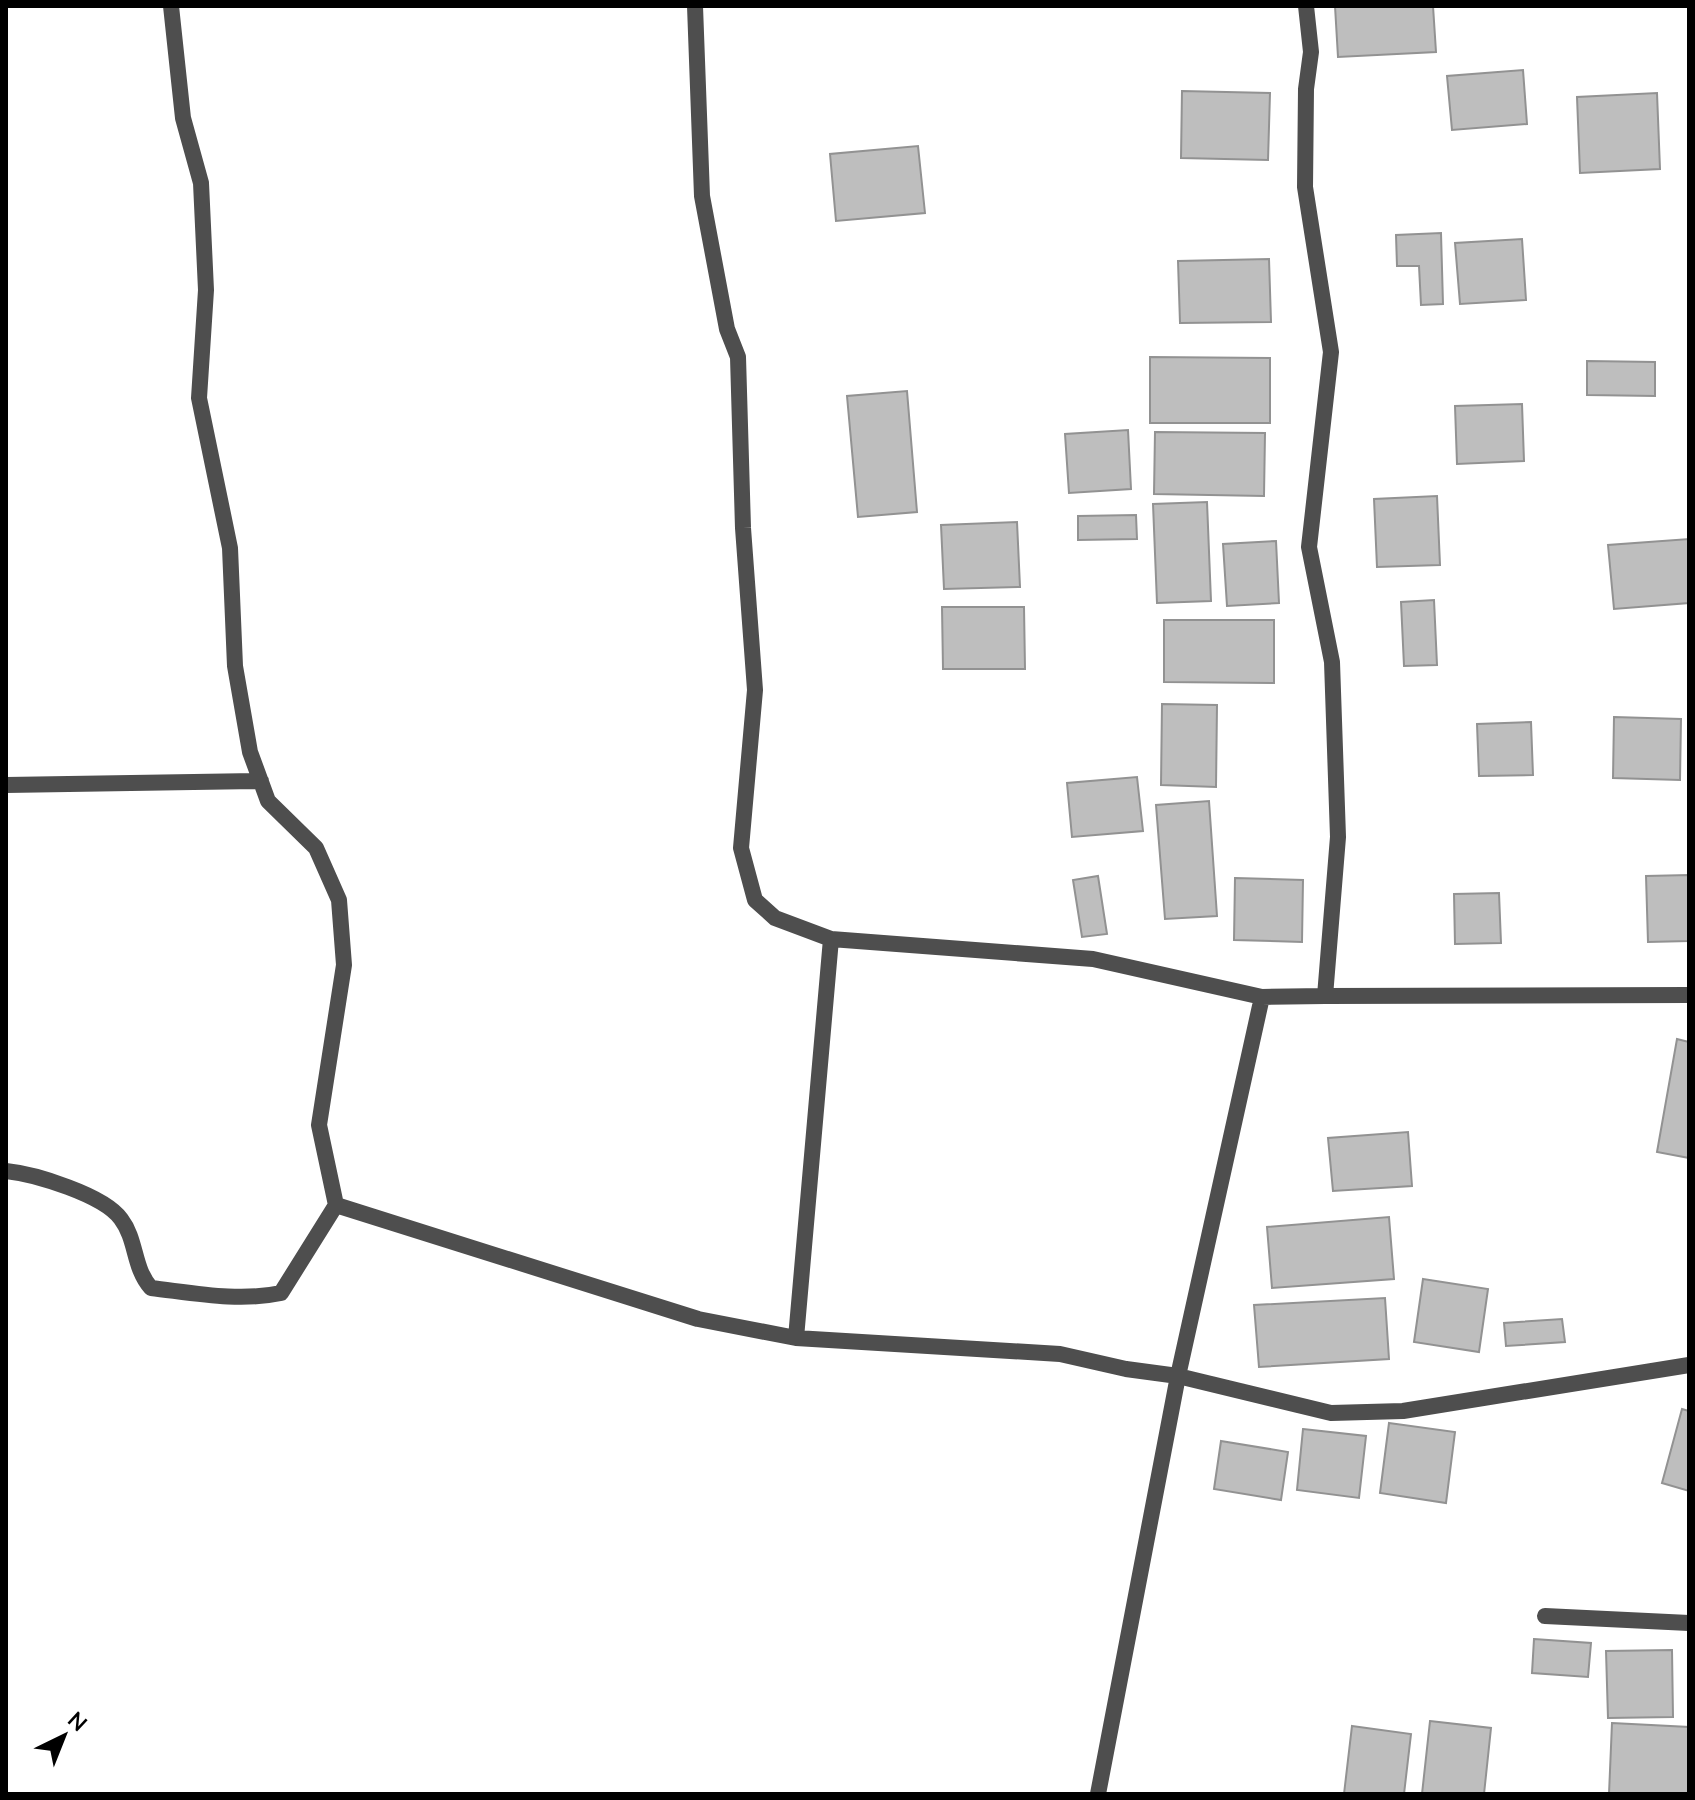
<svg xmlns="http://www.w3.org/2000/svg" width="1695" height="1800" viewBox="0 0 1695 1800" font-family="'Nunito Sans',sans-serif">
	<rect width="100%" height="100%" fill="#fff"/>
	<path fill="#bebebe" stroke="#929292" stroke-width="2" d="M1335 6H1433L1436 52 1338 57Z
		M1523 70 1527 124 1452 130 1447 76Z
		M1182 91 1270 93 1268 160 1181 158Z
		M1657 93 1660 169 1580 173 1577 97Z
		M918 146 925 213 836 221 830 154Z
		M1441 233 1443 304 1421 305 1419 266H1397L1396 235Z
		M1522 239 1526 300 1460 304 1455 243Z
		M1269 259 1271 322 1180 323 1178 261Z
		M1150 357 1270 358V423H1150Z
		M1587 361 1655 362V396L1587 395Z
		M907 391 917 512 858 517 847 396Z
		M1522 404 1524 461 1457 464 1455 406Z
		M1128 430 1131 489 1069 493 1065 434Z
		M1155 432 1265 433 1264 496 1154 494Z
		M1437 496 1440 565 1377 567 1374 499Z
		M1207 502 1211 601 1157 603 1153 504Z
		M1136 515 1137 539 1078 540V516Z
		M1017 522 1020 587 944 589 941 525Z
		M1689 539V603L1614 609 1608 545Z
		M1276 541 1279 603 1227 606 1223 544Z
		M1434 600 1437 665 1404 666 1401 602Z
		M942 607H1024L1025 669H943Z
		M1164 620H1274V683L1164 682Z
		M1162 704 1217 705 1216 787 1161 785Z
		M1614 717 1681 719 1680 780 1613 778Z
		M1531 722 1533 775 1479 776 1477 724Z
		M1137 777 1143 831 1072 837 1067 783Z
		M1209 801 1217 916 1165 919 1156 805Z
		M1689 875V941L1648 942 1646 876Z
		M1098 876 1107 934 1082 937 1073 880Z
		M1235 878 1303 880 1302 942 1234 940Z
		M1499 893 1501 943 1455 944 1454 894Z
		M1677 1039 1689 1042V1158L1657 1152Z
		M1408 1132 1412 1186 1333 1191 1328 1138Z
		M1389 1217 1394 1279 1272 1288 1267 1227Z
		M1423 1279 1488 1289 1479 1352 1414 1342Z
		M1385 1298 1389 1359 1259 1367 1254 1305Z
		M1562 1319 1565 1342 1506 1346 1504 1323Z
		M1682 1409 1689 1411V1491L1662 1483Z
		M1389 1423 1455 1432 1446 1503 1380 1493Z
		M1303 1429 1366 1436 1359 1498 1297 1490Z
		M1221 1441 1288 1452 1281 1500 1214 1489Z
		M1534 1639 1591 1643 1588 1677 1532 1673Z
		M1672 1650 1673 1717 1608 1718 1606 1651Z
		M1430 1721 1491 1728 1484 1794H1422Z
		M1612 1723 1689 1727V1794H1609Z
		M1352 1726 1411 1734 1404 1794H1344Z"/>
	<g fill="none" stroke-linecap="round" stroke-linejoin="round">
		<path stroke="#4e4e4e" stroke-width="16" d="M171 6 183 118 201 183 206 290 199 398 230 548 235 666 250 752 268 801 316 848 339 900 344 965 319 1125 336 1205 698 1319 796 1338 1060 1354 1126 1369 1178 1376 1098 1794
			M695 6 702 196 727 329 738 357 743 528 755 690 741 848 755 900 775 918 831 939 1093 959 1262 997
			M1306 6 1311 52 1306 89 1305 187 1331 352 1309 547 1332 662 1338 837 1325 996 1262 997 1178 1376 1331 1413 1403 1411 1689 1365
			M6 785 261 781
			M1325 996 1689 995
			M6 1171C35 1174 104 1195 121 1219 137 1240 133 1268 151 1288 194 1293 239 1302 281 1293L336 1205
			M796 1338 831 939
			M1545 1616 1689 1623"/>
	</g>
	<rect width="1695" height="1800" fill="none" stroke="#000000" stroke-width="16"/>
	<g transform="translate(64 1736) rotate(43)" stroke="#ffffff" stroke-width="6" paint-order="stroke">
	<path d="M0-6L14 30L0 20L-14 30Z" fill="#000000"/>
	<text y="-12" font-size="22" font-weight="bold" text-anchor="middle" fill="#000000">N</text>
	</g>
</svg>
